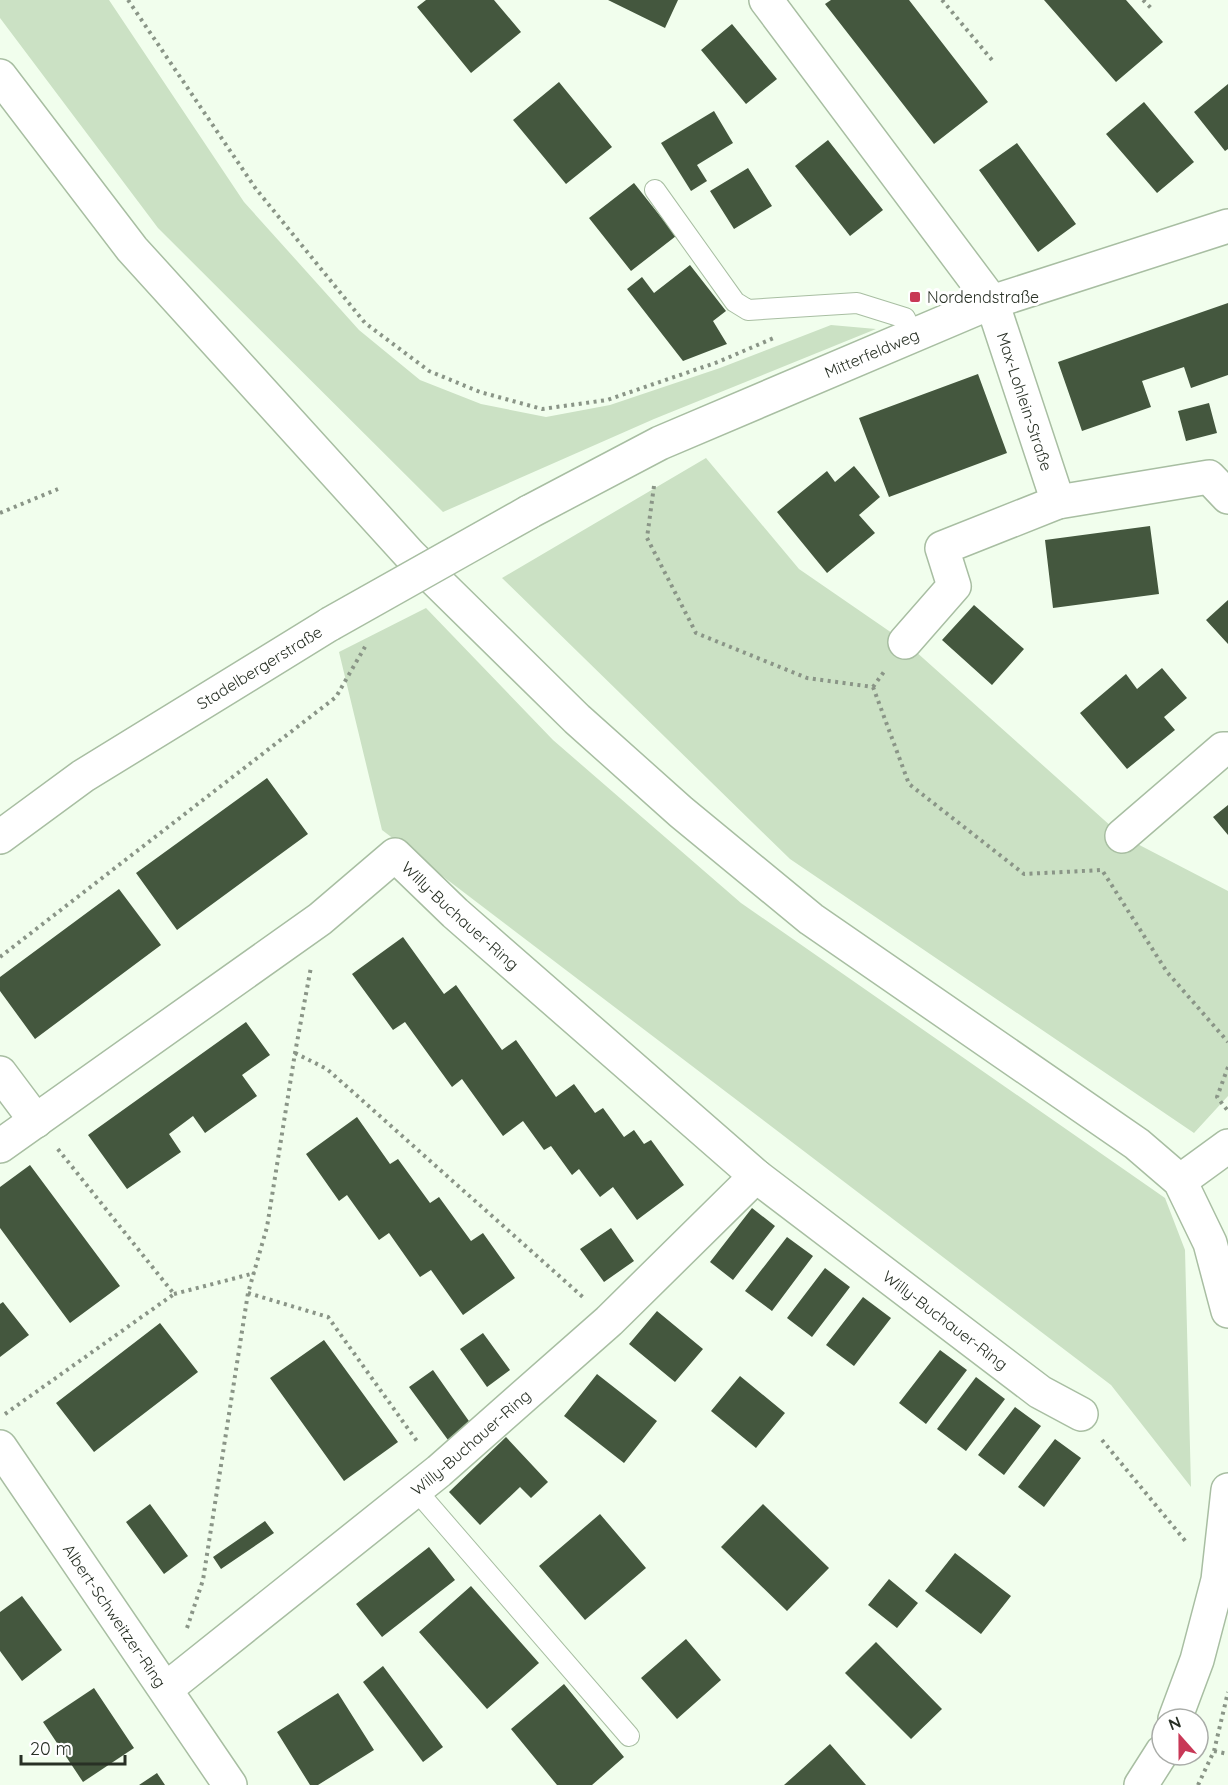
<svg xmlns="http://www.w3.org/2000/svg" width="1228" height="1785" viewBox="0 0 1228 1785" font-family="Quicksand,sans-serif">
	<rect width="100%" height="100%" fill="#f1feed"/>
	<path fill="#cbe1c4" d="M0 0H109L244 202 359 330 420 380 481 404 546 417 610 405 720 368 831 325 876 329 654 419 443 512 158 228 0 18Z
		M706 458 799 569 905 642 1122 836 1228 891V1096L1194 1133 790 859 502 578Z
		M426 608 553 740 741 903 1165 1198 1185 1250 1191 1487 1111 1385 382 830 339 652Z"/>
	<path fill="#44573e" d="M426 0H494L521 32 471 73 417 7Z
		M608 0H678L665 28Z
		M831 0H909L988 102 934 144 825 4Z
		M1044 0H1126L1163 42 1116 82Z
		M732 24 777 79 746 104 701 50Z
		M559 82 612 147 566 184 513 120Z
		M1228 84V149L1225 151 1194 112Z
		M1144 102 1194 162 1157 193 1106 134Z
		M714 111 733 143 697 165 707 181 691 191 661 143Z
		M828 140 883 210 850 236 795 166Z
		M1017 143 1076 224 1038 252 979 170Z
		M748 168 772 206 734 229 710 191Z
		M634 183 676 236 631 271 589 218Z
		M690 265 726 311 713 321 727 344 683 361 627 289 642 277 654 293Z
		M1228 303V375L1191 388 1184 367 1142 381 1151 407 1082 431 1058 362Z
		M978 374 1007 453 889 497 859 418Z
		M1209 403 1217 433 1186 441 1178 411Z
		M854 466 880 497 859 515 875 533 827 573 777 512 827 471 835 482Z
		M1150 526 1159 594 1053 608 1045 540Z
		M1228 600V644L1206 620Z
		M974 605 1024 649 992 685 942 640Z
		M1162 668 1187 698 1164 717 1175 730 1127 769 1080 713 1126 674 1137 689Z
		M267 778 308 834 177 930 136 873Z
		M1228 805V835L1213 817Z
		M119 889 161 945 35 1039 0 991V977Z
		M403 937 444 994 456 985 502 1050 516 1040 556 1097 574 1084 595 1113 603 1108 624 1137 634 1130 644 1144 651 1140 684 1185 637 1220 613 1187 600 1197 579 1169 572 1175 551 1146 544 1150 523 1121 503 1136 462 1079 452 1087 405 1022 393 1030 352 974Z
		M246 1022 270 1055 242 1075 257 1096 205 1133 193 1116 169 1134 181 1152 127 1189 88 1135Z
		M357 1117 390 1164 398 1159 430 1203 439 1197 471 1241 483 1233 515 1278 463 1315 431 1270 420 1277 389 1233 379 1240 347 1195 339 1201 306 1154Z
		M30 1165 120 1286 70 1323 0 1228V1187Z
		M752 1208 775 1226 733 1280 710 1262Z
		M611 1228 634 1261 604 1282 580 1249Z
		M787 1237 813 1256 772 1311 745 1291Z
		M825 1268 850 1287 812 1337 787 1318Z
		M863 1297 891 1318 854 1366 826 1345Z
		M3 1302 29 1335 0 1357V1304Z
		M657 1311 703 1349 675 1382 629 1344Z
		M160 1323 198 1372 94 1452 56 1403Z
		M483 1333 510 1370 487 1387 460 1349Z
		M324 1340 398 1442 344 1481 270 1378Z
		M940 1350 967 1370 926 1424 899 1403Z
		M433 1370 471 1424 448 1440 409 1387Z
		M597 1374 657 1421 624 1463 564 1416Z
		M740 1376 785 1413 756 1448 711 1411Z
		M976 1377 1005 1399 966 1451 937 1429Z
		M1015 1407 1041 1426 1004 1475 978 1455Z
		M506 1437 548 1482 531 1498 520 1487 480 1525 449 1492Z
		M1055 1439 1081 1458 1044 1507 1018 1487Z
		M150 1504 188 1556 164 1574 126 1522Z
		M763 1504 829 1568 787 1611 721 1547Z
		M600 1514 646 1568 585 1620 539 1566Z
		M265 1521 274 1533 221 1569 213 1557Z
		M429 1547 455 1580 382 1637 356 1604Z
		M955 1553 1011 1596 981 1634 925 1591Z
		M889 1579 918 1603 897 1628 868 1605Z
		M471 1586 539 1663 487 1709 419 1632Z
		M22 1596 62 1650 22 1681 0 1651V1612Z
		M686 1639 721 1680 677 1719 641 1678Z
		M876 1642 942 1709 911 1739 845 1673Z
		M383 1666 443 1747 423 1762 363 1682Z
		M564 1684 624 1757 592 1785H557L511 1729Z
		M94 1688 134 1748 83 1782 43 1722Z
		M338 1693 374 1750 318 1785H310L277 1732Z
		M830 1744 866 1785H784Z
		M157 1773 165 1785H139Z"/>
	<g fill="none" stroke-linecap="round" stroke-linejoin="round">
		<defs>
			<path id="lane" d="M655 190 735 302 748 310 857 303 905 318 913 335
				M416 1490 629 1736"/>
			<g id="street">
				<path id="s1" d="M766 0 992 302 1058 502"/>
				<path id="s2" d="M529 512 660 443 992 302 1228 226"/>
				<path d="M905 642 954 586 942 548 1058 502 1209 477 1228 497"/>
				<path d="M1122 836 1223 749H1228"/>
				<path id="s3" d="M0 837 83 776 330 624"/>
				<path d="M0 1073 36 1121"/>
				<path id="s4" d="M0 1146 320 919 395 855 455 913 756 1176 1040 1392 1081 1414"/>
				<path d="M1180 1181 1228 1146"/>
				<path id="s5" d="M0 1447 230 1785"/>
				<path id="s6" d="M166 1689 439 1471 609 1321 756 1176"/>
			</g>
			<path id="secondary" d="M0 76 132 249 410 555 577 719 681 812 811 919 1137 1144 1180 1181 1210 1243 1228 1311
				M1175 1719 1197 1660 1218 1580 1228 1490
				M1141 1785 1162 1752"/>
		</defs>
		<use href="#lane" stroke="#a8bea2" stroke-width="22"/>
		<use href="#street" stroke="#a8bea2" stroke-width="36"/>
		<use href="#secondary" stroke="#a8bea2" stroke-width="36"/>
		<path stroke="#8a9587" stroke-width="4" stroke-dasharray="3 4.5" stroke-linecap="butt" d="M128 0 256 189 365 323 429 371 480 392 542 409 607 400 718 362 776 337
			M942 0 992 60
			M1143 0 1153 10
			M654 486 647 538 696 633 807 678 873 687
			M0 513 58 489
			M873 687 909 784 1024 874 1102 870 1167 972 1228 1042
			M873 687 886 669
			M0 957 336 697 366 645
			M295 1053 327 1069 584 1298
			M1228 1067 1217 1097 1228 1111
			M248 1293 328 1317 419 1444
			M174 1294 255 1273
			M5 1414 174 1294 57 1148
			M1102 1440 1187 1543
			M187 1628 203 1580 248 1293 267 1227 295 1053 311 967
			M1214 1751 1228 1754
			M1198 1785 1214 1751 1228 1692"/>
		<use href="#lane" stroke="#fff" stroke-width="20"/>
		<use href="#street" stroke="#fff" stroke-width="33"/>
		<use href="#secondary" stroke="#fff" stroke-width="33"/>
		<defs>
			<path id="street-bridge" d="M330 624 529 512"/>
		</defs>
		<use href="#street-bridge" stroke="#a8bea2" stroke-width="36" stroke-linecap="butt"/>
		<use href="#street-bridge" stroke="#fff" stroke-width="33"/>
	</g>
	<rect fill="#c83857" stroke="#fff" stroke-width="2" x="909" y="291" width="12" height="12" rx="3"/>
	<g text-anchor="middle" stroke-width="6" stroke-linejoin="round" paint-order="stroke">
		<g font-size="16" fill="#283025" stroke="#fff" text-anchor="start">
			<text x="927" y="303">Nordendstraße</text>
		</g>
		<g font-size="16" fill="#283025" stroke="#fff">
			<text dy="6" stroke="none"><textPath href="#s2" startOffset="378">Mitterfeldweg</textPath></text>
			<text dy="6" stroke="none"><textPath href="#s1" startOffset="482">Max-Lohlein-Straße</textPath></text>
			<text dy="6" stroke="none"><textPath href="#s3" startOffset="310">Stadelbergerstraße</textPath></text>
			<text dy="6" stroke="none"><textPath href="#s4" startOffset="580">Willy-Buchauer-Ring</textPath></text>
			<text dy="6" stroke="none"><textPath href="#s4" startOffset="1212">Willy-Buchauer-Ring</textPath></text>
			<text dy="6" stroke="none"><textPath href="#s6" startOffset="392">Willy-Buchauer-Ring</textPath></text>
			<text dy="6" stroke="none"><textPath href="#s5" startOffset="204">Albert-Schweitzer-Ring</textPath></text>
		</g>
	</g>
	<g transform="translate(1180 1737) rotate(339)"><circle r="28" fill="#ffffff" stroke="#a9aca8" stroke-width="1.5"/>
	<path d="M0-4.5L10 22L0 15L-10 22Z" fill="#c83857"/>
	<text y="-9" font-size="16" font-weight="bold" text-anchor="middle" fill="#283025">N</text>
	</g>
	<path d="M21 1755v9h104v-9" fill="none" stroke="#283025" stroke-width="3"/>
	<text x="30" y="1755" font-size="18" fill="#283025" stroke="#ffffff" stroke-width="4.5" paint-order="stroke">20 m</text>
</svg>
